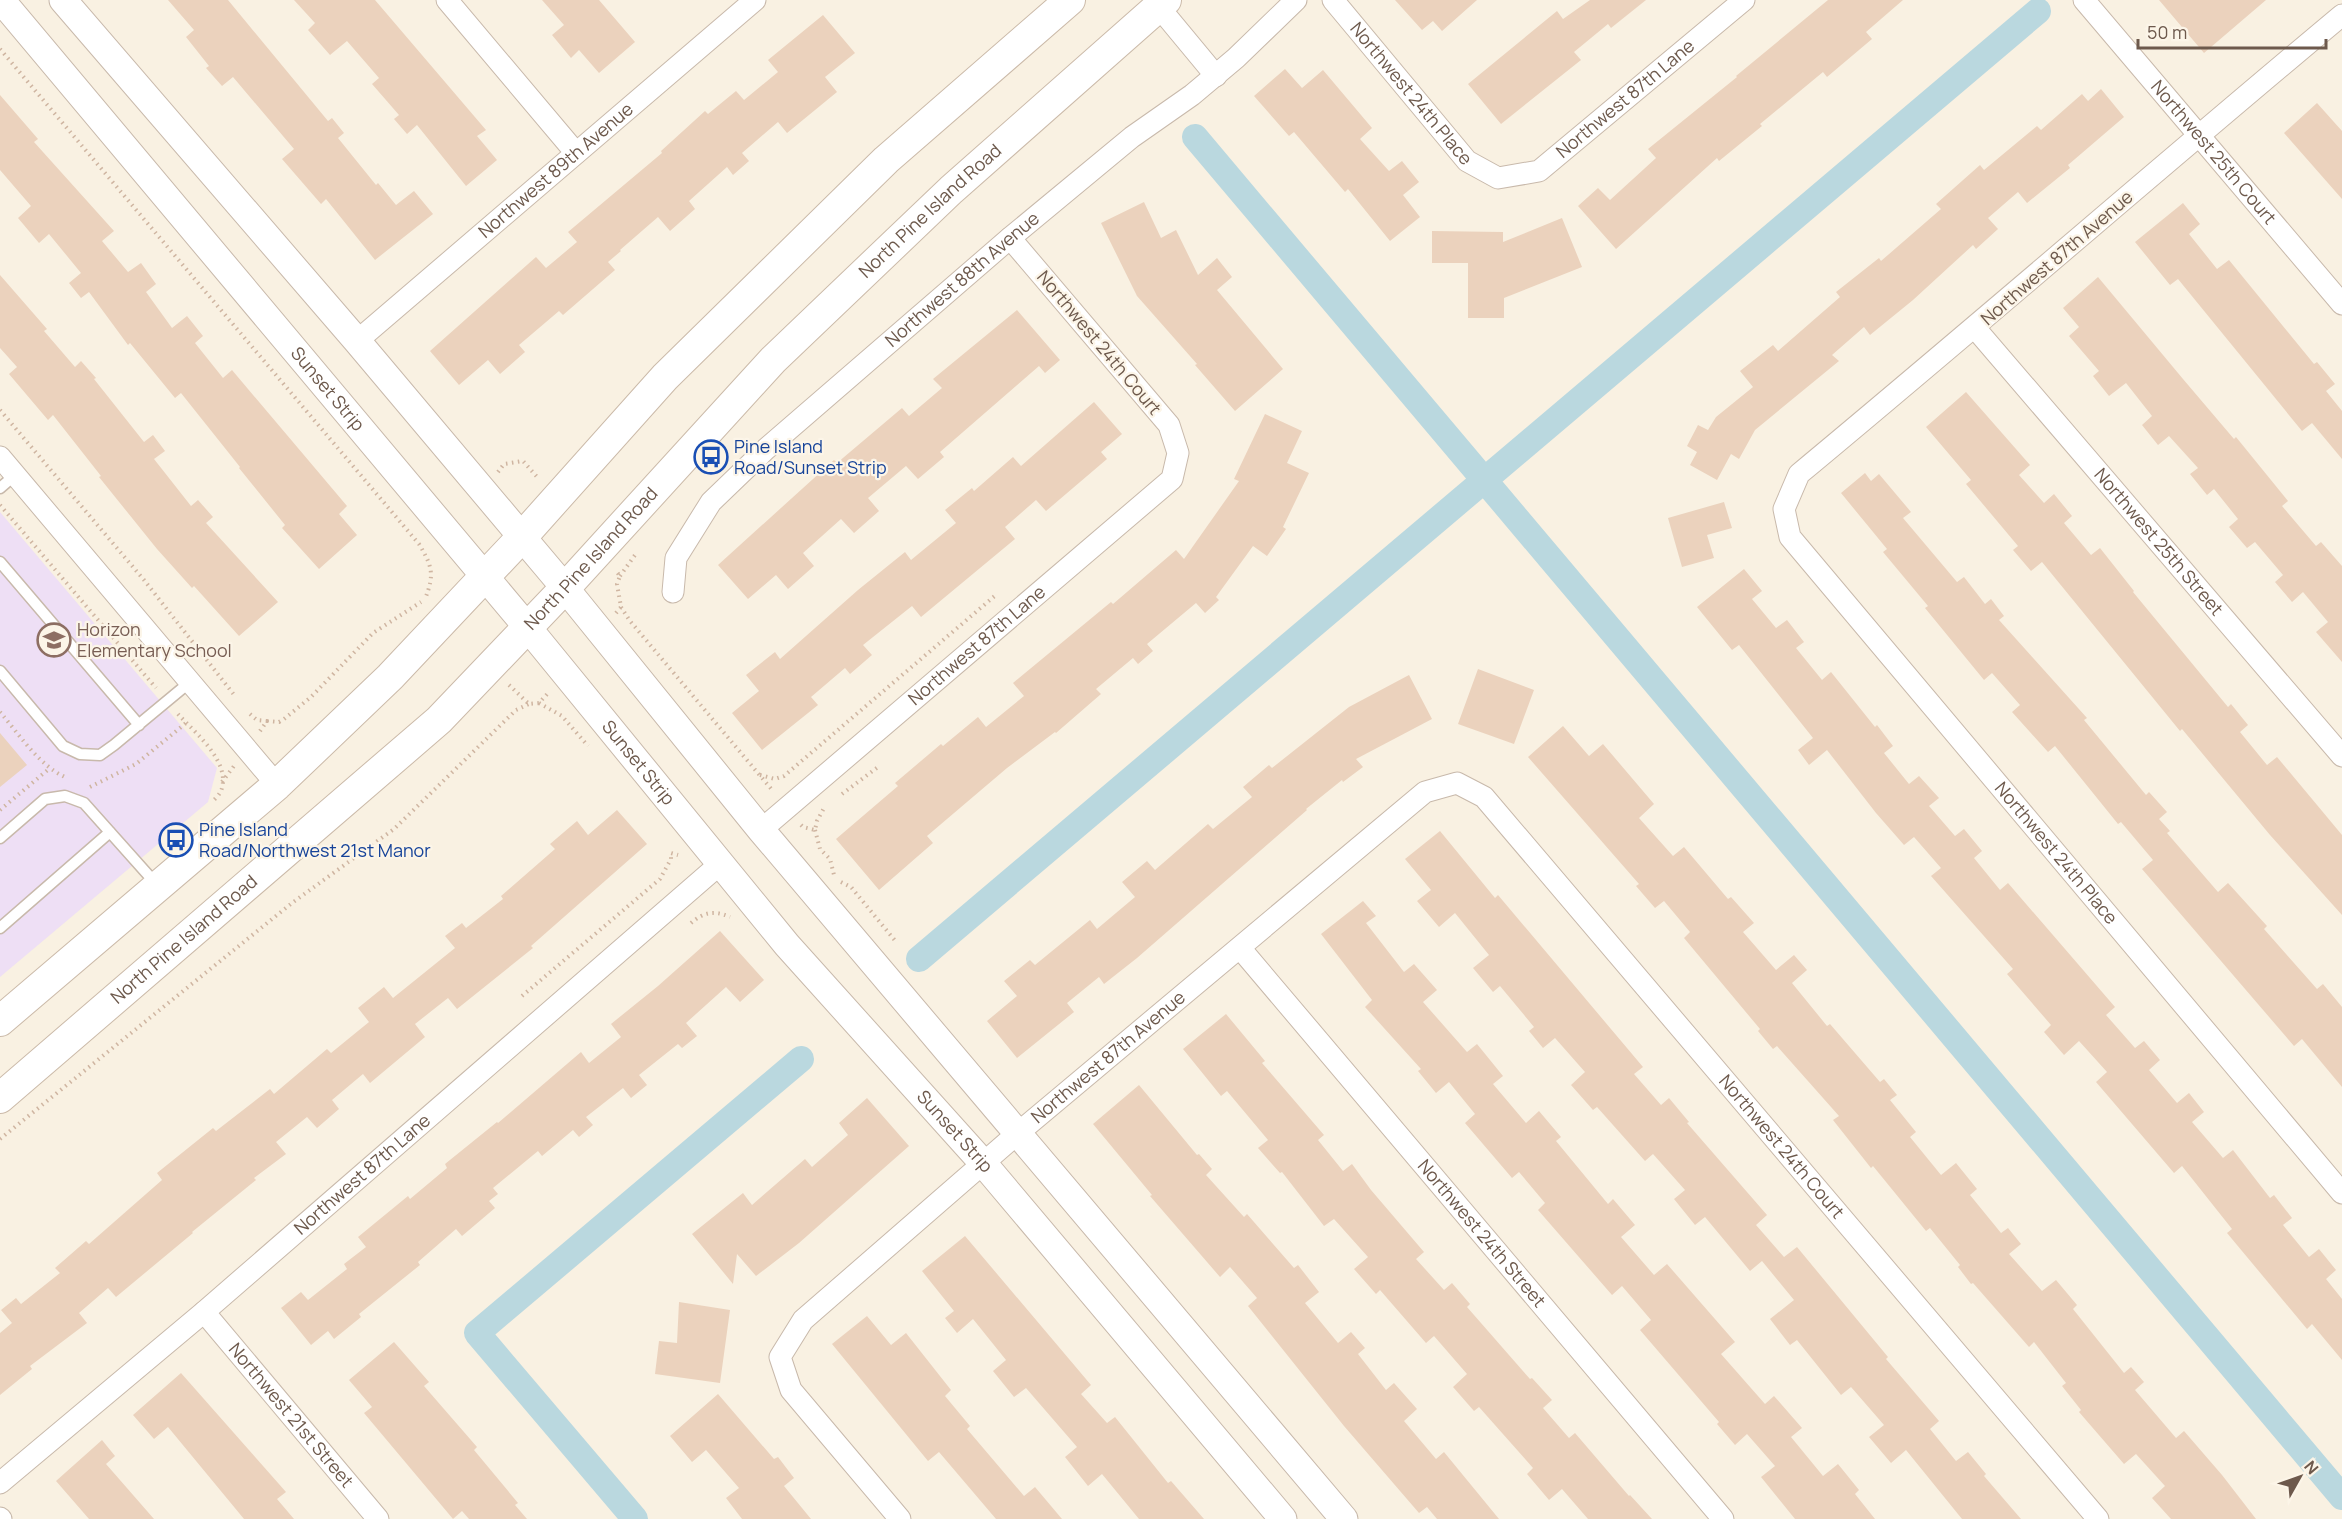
<svg xmlns="http://www.w3.org/2000/svg" width="2342" height="1519" viewBox="0 0 2342 1519" font-family="Manrope,sans-serif">
	<rect width="100%" height="100%" fill="#f9f1e2"/>
	<path fill="#eedff5" d="M0 512 217 768 208 802 0 977Z"/>
	<g fill="none" stroke-linecap="round" stroke-linejoin="round">
		<path stroke="#bad8df" stroke-width="26" d="M1195 137 2342 1497
			M919 959 2038 11
			M635 1519 477 1333 801 1059"/>
	</g>
	<path fill="#ebd2bd" d="M168 0H228L328 121 332 118 344 133 338 138 376 185 378 183 396 205 414 191 433 214 375 260 326 199 321 204 282 159 294 149 233 77 222 86 206 68 209 66 186 37 194 30Z
		M294 0H375L486 130 477 136 497 160 466 186 417 125 407 134 394 119 399 115 372 84 379 78 347 41 330 55 308 30 315 23Z
		M542 0H599L635 42 599 73 579 50 571 58 552 35 564 25Z
		M1395 0H1477L1442 31 1433 21 1422 30Z
		M1590 0H1646L1611 28 1608 24 1574 52 1581 60 1501 124 1468 84 1557 11 1563 19Z
		M1828 0H1903L1866 32 1872 39 1827 77 1823 72 1760 124 1762 126 1719 161 1717 158 1616 249 1578 206 1598 188 1610 200 1656 158 1648 149 1737 77 1736 76Z
		M2159 0H2266L2204 53Z
		M823 15 855 53 825 77 837 92 787 133 778 122 742 153 749 161 733 175 727 167 689 201 695 209 670 231 658 217 620 250 621 251 608 262 615 270 563 315 559 311 519 345 525 352 500 374 488 360 459 385 430 351 536 257 546 268 577 242 568 232 662 153 661 151 705 111 708 114 736 91 744 100 778 72 768 60Z
		M1285 69 1302 88 1323 70 1372 128 1360 139 1389 171 1402 161 1419 182 1403 195 1420 217 1390 241 1348 189 1345 192 1294 132 1289 136 1254 96Z
		M2101 89 2124 117 2068 165 2070 168 2027 203 2018 192 1988 218 1998 229 1976 249 1973 245 1913 300 1870 335 1864 327 1832 355 1839 361 1755 430 1739 459 1731 454 1717 480 1690 465 1697 452 1687 446 1698 425 1708 430 1716 417 1753 387 1740 371 1773 345 1778 351 1840 297 1836 292 1879 258 1881 261 1941 209 1936 204 1980 165 1984 170 2037 126 2041 130 2082 94 2088 101Z
		M0 95 38 139 34 142 114 231 102 241 128 272 141 263 156 284 146 292 172 328 187 316 203 336 195 343 223 378 232 370 347 506 339 514 357 535 319 569 282 528 285 525 239 468 240 467 181 393 175 398 130 343 128 345 89 292 81 298 69 283 81 273 49 234 39 243 18 218 31 206 0 170Z
		M2317 103 2342 131V199L2284 133Z
		M1144 202 1161 238 1176 230 1198 275 1217 258 1232 277 1217 290 1283 369 1235 411 1195 365 1197 364 1137 296 1101 223Z
		M2183 203 2200 224 2189 234 2217 269 2229 260 2314 364 2317 362 2335 384 2326 391 2342 411V459L2312 423 2302 431 2178 279 2170 285 2135 242Z
		M1562 218 1582 267 1504 298V318H1468V263H1432V231L1503 232V242Z
		M0 275 47 329 44 331 75 367 81 361 96 378 94 379 144 442 153 435 165 451 154 459 191 506 198 500 213 517 206 523 278 602 239 636 194 586 192 588 157 549 99 477 101 476 53 415 48 420 9 374 17 367 0 348Z
		M2098 277 2183 379 2234 439 2236 437 2288 501 2282 506 2316 546 2321 542 2342 566V662L2316 632 2328 622 2303 592 2292 602 2275 582 2283 575 2255 542 2247 548 2229 527 2238 519 2214 489 2207 495 2190 474 2198 468 2169 436 2158 445 2142 425 2152 416 2126 383 2109 396 2093 376 2099 371 2069 336 2079 327 2063 308Z
		M1017 310 1060 360 1045 373 1039 366 940 452 944 457 918 479 906 466 868 498 879 511 854 533 841 519 803 553 814 566 788 589 776 575 748 599 718 565 834 460 837 463 902 408 909 416 942 388 933 379Z
		M1966 392 2030 465 2019 475 2044 503 2054 494 2072 516 2064 523 2091 555 2100 548 2134 591 2133 592 2228 707 2231 704 2248 725 2240 732 2267 765 2277 757 2342 835V915L2270 835 2182 729 2180 731 2042 562 2031 571 2013 550 2018 546 1966 484 1971 480 1926 427Z
		M1094 402 1122 434 1101 452 1107 459 1046 511 1036 500 1005 527 1015 539 921 617 912 606 863 645 872 655 850 674 845 668 811 697 818 705 762 750 732 713 759 691 746 675 775 652 780 659 858 590 905 552 911 560 956 523 945 510 972 488 974 491 1013 457 1021 466Z
		M1265 414 1302 431 1287 463 1309 473 1283 527 1286 529 1267 556 1253 546 1216 597 1219 600 1205 613 1196 603 1147 644 1153 651 1138 664 1133 658 1096 689 1101 694 1056 733 1055 732 1007 768 927 836 933 843 879 890 836 839 898 786 895 783 941 744 943 746 978 717 986 727 1024 696 1013 683 1111 602 1113 604 1176 550 1184 559 1239 481 1234 479Z
		M1865 473 1871 481 1879 474 1911 512 1903 518 1957 582 1964 577 1985 604 1991 599 2004 616 1999 620 2087 718 2084 720 2146 795 2149 792 2167 812 2159 819 2170 831 2167 833 2218 892 2228 883 2267 926 2264 929 2317 989 2323 984 2342 1007V1087L2302 1039 2294 1046 2142 869 2153 860 2121 822 2118 824 2055 746 2048 752 2012 712 2020 705 1992 673 1984 680 1925 608 1928 606 1883 552 1887 549 1841 493Z
		M1724 502 1732 528 1707 535 1714 558 1682 567 1668 518Z
		M1744 569 1762 591 1752 599 1776 628 1787 620 1804 642 1796 648 1822 680 1831 672 1875 727 1877 725 1893 746 1884 753 1909 784 1919 776 1939 798 1929 806 1955 836 1964 829 1982 851 1974 858 2000 890 2008 883 2115 1007 2106 1015 2135 1048 2144 1041 2160 1060 2149 1070 2177 1103 2189 1093 2204 1112 2192 1122 2223 1158 2233 1150 2270 1198 2274 1195 2292 1218 2283 1225 2309 1257 2319 1249 2336 1270 2326 1279 2342 1299V1360L2312 1324 2307 1329 2227 1233 2232 1229 2182 1166 2174 1173 2096 1082 2107 1072 2079 1041 2064 1055 2044 1032 2051 1025 2007 974 2013 969 1931 876 1941 868 1914 837 1904 845 1876 813 1827 750 1809 765 1798 750 1813 738 1739 645 1732 650 1697 607Z
		M1478 669 1534 690 1514 744 1458 724Z
		M1409 675 1432 719 1356 759 1363 767 1343 782 1342 780 1306 809 1307 810 1137 958 1104 984 1099 977 1067 1003 1074 1012 1017 1058 987 1021 1017 996 1004 981 1030 960 1035 965 1090 920 1097 929 1135 897 1122 882 1147 861 1155 870 1208 824 1213 829 1252 797 1243 787 1269 765 1272 768 1349 707Z
		M1563 726 1589 756 1603 744 1654 804 1639 818 1673 856 1684 847 1728 899 1731 897 1754 923 1743 932 1776 970 1794 955 1807 970 1792 983 1827 1026 1830 1024 1880 1082 1884 1079 1897 1095 1890 1100 1916 1132 1910 1137 1941 1175 1956 1163 1977 1189 1970 1195 2001 1233 2008 1228 2021 1244 2009 1254 2042 1291 2056 1280 2077 1305 2073 1309 2124 1373 2131 1367 2144 1382 2135 1390 2176 1438 2184 1431 2222 1475 2256 1519H2171L2152 1498 2165 1486 2136 1454 2124 1464 2079 1412 2081 1410 2062 1386 2066 1383 2034 1342 2029 1347 1973 1283 1971 1284 1958 1267 1960 1265 1930 1228 1926 1231 1873 1166 1871 1168 1833 1120 1839 1116 1777 1046 1773 1049 1758 1031 1760 1029 1684 938 1690 932 1664 901 1655 908 1636 886 1639 884 1528 757Z
		M0 733 27 765 0 787Z
		M617 810 647 844 531 946 533 948 457 1009 448 998 415 1024 425 1037 370 1083 363 1074 332 1100 339 1109 317 1128 307 1117 276 1142 286 1154 254 1178 256 1180 192 1232 193 1233 116 1297 108 1288 79 1313 87 1323 30 1366 32 1369 0 1395V1333L12 1323 1 1310 16 1298 21 1304 60 1273 55 1268 86 1241 89 1244 162 1180 157 1173 213 1128 216 1131 270 1089 274 1094 327 1049 331 1053 369 1022 358 1008 384 987 393 998 455 948 445 936 462 923 466 928 503 899 501 896 555 849 550 844 577 821 588 835Z
		M1440 831 1495 898 1498 895 1643 1067 1634 1074 1661 1105 1669 1098 1689 1122 1687 1123 1767 1215 1756 1225 1784 1257 1797 1247 1888 1357 1886 1359 1939 1421 1930 1429 1956 1461 1968 1452 1986 1474 1984 1476 2021 1519H1962L1906 1450 1891 1463 1869 1437 1884 1425 1851 1387 1841 1395 1797 1340 1790 1345 1770 1319 1794 1300 1762 1261 1750 1271 1705 1217 1695 1225 1674 1199 1685 1190 1653 1154 1645 1161 1597 1107 1593 1110 1571 1085 1585 1072 1555 1038 1543 1048 1529 1031 1534 1027 1500 986 1493 992 1473 968 1489 955 1455 913 1439 927 1417 901 1431 890 1405 859Z
		M1363 901 1376 916 1366 923 1404 972 1414 964 1437 990 1423 1002 1467 1052 1477 1044 1503 1076 1493 1084 1526 1123 1539 1111 1561 1137 1556 1141 1608 1204 1613 1199 1635 1225 1621 1237 1654 1275 1667 1264 1735 1342 1721 1354 1765 1404 1774 1396 1802 1428 1791 1437 1823 1476 1838 1464 1859 1490 1855 1494 1875 1519H1795L1761 1477 1775 1466 1747 1434 1735 1445 1717 1424 1719 1422 1640 1330 1651 1320 1622 1286 1612 1295 1538 1210 1545 1203 1519 1172 1512 1178 1465 1123 1475 1114 1449 1082 1436 1093 1418 1071 1421 1069 1365 1007 1372 1000 1321 934Z
		M720 931 764 980 740 1002 726 987 686 1023 697 1036 682 1048 678 1044 639 1075 647 1085 631 1098 623 1088 586 1117 593 1125 579 1137 573 1130 542 1156 538 1151 493 1188 498 1194 489 1201 495 1208 462 1236 456 1229 418 1262 420 1265 359 1314 361 1317 334 1339 328 1331 311 1345 281 1308 301 1292 308 1300 347 1269 344 1264 366 1247 358 1237 408 1196 410 1199 447 1168 445 1164 497 1122 498 1123 581 1052 589 1063 621 1037 611 1024 658 986Z
		M1226 1014 1265 1061 1262 1063 1324 1135 1318 1140 1343 1171 1352 1164 1371 1190 1424 1252 1416 1259 1444 1290 1452 1283 1470 1304 1467 1307 1530 1379 1532 1378 1552 1400 1543 1408 1569 1438 1575 1433 1629 1496 1630 1495 1652 1519H1588L1562 1489 1549 1500 1527 1474 1533 1468 1479 1407 1474 1411 1453 1387 1467 1374 1434 1336 1426 1343 1380 1290 1376 1294 1354 1269 1368 1257 1334 1219 1324 1226 1282 1172 1280 1173 1258 1148 1268 1140 1227 1091 1221 1096 1183 1049Z
		M1139 1085 1197 1155 1199 1154 1212 1169 1206 1175 1244 1217 1247 1214 1294 1268 1298 1265 1319 1292 1305 1303 1338 1343 1351 1332 1365 1348 1358 1354 1386 1390 1394 1383 1417 1409 1404 1421 1436 1459 1444 1452 1499 1519H1437L1427 1507 1419 1513 1344 1426 1248 1306 1257 1298 1230 1267 1220 1277 1150 1196 1152 1195 1093 1124Z
		M867 1098 909 1146 799 1243 756 1276 737 1254 733 1284 692 1234 743 1193 752 1205 805 1159 812 1167 848 1135 839 1123Z
		M965 1236 1091 1385 1081 1394 1107 1423 1115 1417 1168 1483 1171 1481 1204 1519H1139L1102 1474 1088 1486 1065 1457 1077 1447 1026 1388 1014 1397 993 1371 1006 1360 973 1319 957 1333 945 1318 954 1311 922 1271Z
		M679 1302 730 1310 720 1383 655 1374 659 1341 677 1343Z
		M867 1316 891 1345 906 1333 951 1390 945 1396 970 1426 967 1429 1024 1496 1035 1487 1062 1519H996L939 1452 928 1461 832 1344Z
		M394 1342 429 1382 424 1386 477 1447 474 1450 518 1503 515 1505 527 1519H469L462 1511 453 1519 364 1413 372 1407 349 1380Z
		M181 1373 286 1492 277 1499 294 1519H244L168 1427 154 1439 133 1415Z
		M718 1394 774 1459 778 1457 794 1478 784 1486 811 1519H742L726 1498 739 1488 706 1450 692 1462 670 1436Z
		M102 1440 115 1456 106 1464 154 1519H89L56 1481Z"/>
	<g fill="none" stroke-linecap="round" stroke-linejoin="round">
		<defs>
			<path id="service" d="M0 488 15 475
				M0 562 139 725
				M0 671 63 746 80 754 100 755 114 745 190 682
				M0 838 45 799 65 796 84 803 158 886
				M0 928 110 832"/>
			<g id="minor">
				<path d="M447 0 576 153"/>
				<path d="M1159 0 1158 6 1216 76"/>
				<path id="s1" d="M1333 0 1467 161 1498 178 1539 171 1744 0"/>
				<path id="s2" d="M2084 0 2342 304"/>
				<path id="s3" d="M2342 15C2160 167 1981 323 1799 474L1784 509 1790 537 2342 1193"/>
				<path id="s4" d="M1975 328 2342 756"/>
				<path id="s5" d="M357 341 755 0"/>
				<path d="M0 457 277 785"/>
				<path id="s6" d="M673 592 676 558 711 502 766 449 1010 238 1132 137 1192 95 1236 58 1296 0"/>
				<path id="s7" d="M761 830 1172 479 1178 453 1169 425 1010 238"/>
				<path id="s8" d="M1240 948 1723 1519"/>
				<path id="s9" d="M204 1312 378 1519"/>
				<path id="s10" d="M0 1483 204 1312 720 864"/>
				<path d="M0 1518 1 1519"/>
				<path id="s11" d="M900 1519 791 1390 780 1357 803 1320 1018 1133 1425 792 1457 783 1484 797 2098 1519"/>
			</g>
			<g id="tertiary">
				<path id="s12" d="M1 0 528 628 787 945 983 1163 1283 1519"/>
				<path d="M63 0 357 341 565 588 761 830 1344 1519"/>
			</g>
			<g id="secondary">
				<path d="M0 1021 277 785 390 677 522 537 665 377 886 160 1070 0"/>
				<path id="s13" d="M0 1098 439 720 565 588 773 360 951 190 1166 0"/>
			</g>
		</defs>
		<use href="#service" stroke="#c8b9ab" stroke-width="13"/>
		<use href="#minor" stroke="#c8b9ab" stroke-width="23"/>
		<use href="#tertiary" stroke="#c8b9ab" stroke-width="29"/>
		<use href="#secondary" stroke="#cbbaa9" stroke-width="32"/>
		<path stroke="#cfb5a1" stroke-width="4" stroke-dasharray="1.5 4.5" stroke-linecap="butt" d="M0 49 419 544C432 566 435 574 425 599
			M0 410 144 580 235 696
			M498 472 504 464 523 461 538 478
			M0 505 156 688
			M620 576 635 555
			M621 607 630 621 773 791
			M616 613 621 607 617 584 620 576 616 571
			M509 685 529 704 539 703 549 692
			M539 703 562 716 588 746
			M0 712C19 734 39 766 67 778
			M178 714C195 733 232 762 221 791 219 795 215 799 212 802
			M250 714 257 720 267 721 260 731
			M267 721 279 722 284 719 311 697 373 633 421 602
			M760 775 775 779 784 776 997 594
			M222 782 234 766
			M90 787 136 764 186 723
			M842 794 878 767
			M0 810 50 768
			M801 825 803 827 815 830 817 821 824 808
			M815 830 820 849 830 859 834 875
			M841 882 851 887 897 943
			M691 923C704 912 714 910 730 917
			M522 996 660 879 671 859V853L678 855
			M0 1139 292 903 394 829 516 710 529 704"/>
		<use href="#service" stroke="#fff" stroke-width="10"/>
		<use href="#minor" stroke="#fff" stroke-width="21"/>
		<use href="#tertiary" stroke="#fff" stroke-width="27"/>
		<use href="#secondary" stroke="#fff" stroke-width="30"/>
	</g>
	<defs>
		<symbol id="bus-ring" viewBox="-11 -11 22 22"><circle r="9.5" fill="#fcf5e8" stroke="#1a4fb4" stroke-width="1.5"/><path d="M-5-6H5V4H4V6H2V4H-2V6H-4V4H-5ZM-3.5-4V0h7V-4ZM-3.5 1.2v1.5H-2V1.2ZM2 1.2v1.5H3.5V1.2Z" fill="#1a4fb4"/></symbol>
		<symbol id="school-ring" viewBox="-11 -11 22 22"><circle r="9.5" fill="#fcf5e8" stroke="#8d6e63" stroke-width="1.5"/><path d="M0-5L7-2L0 1L-7-2ZM-4 1L0 2.5L4 1V4Q0 6-4 4Z" fill="#8d6e63"/></symbol>
	</defs>
	<g fill-rule="evenodd">
		<use href="#bus-ring" x="692" y="438" width="38" height="38"/>
		<use href="#school-ring" x="35" y="621" width="38" height="38"/>
		<use href="#bus-ring" x="157" y="821" width="38" height="38"/>
	</g>
	<g text-anchor="middle" stroke-width="4.5" stroke-linejoin="round" paint-order="stroke">
		<g font-size="18" fill="#6d594c" stroke="#fcf5e8">
			<text dy="6" stroke="none"><textPath href="#s1" startOffset="122">Northwest 24th Place</textPath></text>
			<text dy="6" stroke="none"><textPath href="#s1" startOffset="399">Northwest 87th Lane</textPath></text>
			<text dy="6" stroke="none"><textPath href="#s2" startOffset="200">Northwest 25th Court</textPath></text>
			<text dy="6" stroke="none"><textPath href="#s5" startOffset="262">Northwest 89th Avenue</textPath></text>
			<text dy="6" stroke="none"><textPath href="#s13" startOffset="1287">North Pine Island Road</textPath></text>
			<text transform="translate(2057 258) rotate(-41)" y="6">Northwest 87th Avenue</text>
			<text dy="6" stroke="none"><textPath href="#s6" startOffset="436">Northwest 88th Avenue</textPath></text>
			<text transform="translate(1099 343) rotate(50)" y="6">Northwest 24th Court</text>
			<text dy="6" stroke="none"><textPath href="#s12" startOffset="508">Sunset Strip</textPath></text>
			<text dy="6" stroke="none"><textPath href="#s4" startOffset="282">Northwest 25th Street</textPath></text>
			<text dy="6" stroke="none"><textPath href="#s13" startOffset="801">North Pine Island Road</textPath></text>
			<text dy="6" stroke="none"><textPath href="#s7" startOffset="284">Northwest 87th Lane</textPath></text>
			<text dy="6" stroke="none"><textPath href="#s12" startOffset="994">Sunset Strip</textPath></text>
			<text dy="6" stroke="none"><textPath href="#s3" startOffset="1191">Northwest 24th Place</textPath></text>
			<text dy="6" stroke="none"><textPath href="#s13" startOffset="243">North Pine Island Road</textPath></text>
			<text dy="6" stroke="none"><textPath href="#s11" startOffset="650">Northwest 87th Avenue</textPath></text>
			<text dy="6" stroke="none"><textPath href="#s12" startOffset="1480">Sunset Strip</textPath></text>
			<text dy="6" stroke="none"><textPath href="#s11" startOffset="1586">Northwest 24th Court</textPath></text>
			<text dy="6" stroke="none"><textPath href="#s10" startOffset="476">Northwest 87th Lane</textPath></text>
			<text dy="6" stroke="none"><textPath href="#s8" startOffset="374">Northwest 24th Street</textPath></text>
			<text dy="6" stroke="none"><textPath href="#s9" startOffset="135">Northwest 21st Street</textPath></text>
		</g>
		<g font-size="18" fill="#164399" stroke="#fcf5e8" text-anchor="start">
			<text x="734" y="453">Pine Island<tspan x="734" dy="21">Road/Sunset Strip</tspan></text>
			<text x="199" y="836">Pine Island<tspan x="199" dy="21">Road/Northwest 21st Manor</tspan></text>
		</g>
		<g font-size="18" fill="#785e54" stroke="#fcf5e8" text-anchor="start">
			<text x="77" y="636">Horizon<tspan x="77" dy="21">Elementary School</tspan></text>
		</g>
	</g>
	<g transform="translate(2300 1477) rotate(50)" stroke="#fcf5e8" stroke-width="4.5" paint-order="stroke">
	<path d="M0-4.5L10 22L0 15L-10 22Z" fill="#6d594c"/>
	<text y="-9" font-size="16" font-weight="bold" text-anchor="middle" fill="#6d594c">N</text>
	</g>
	<path d="M2138 39v9h188v-9" fill="none" stroke="#6d594c" stroke-width="3"/>
	<text x="2147" y="39" font-size="18" fill="#6d594c" stroke="#fcf5e8" stroke-width="4.5" paint-order="stroke">50 m</text>
</svg>
